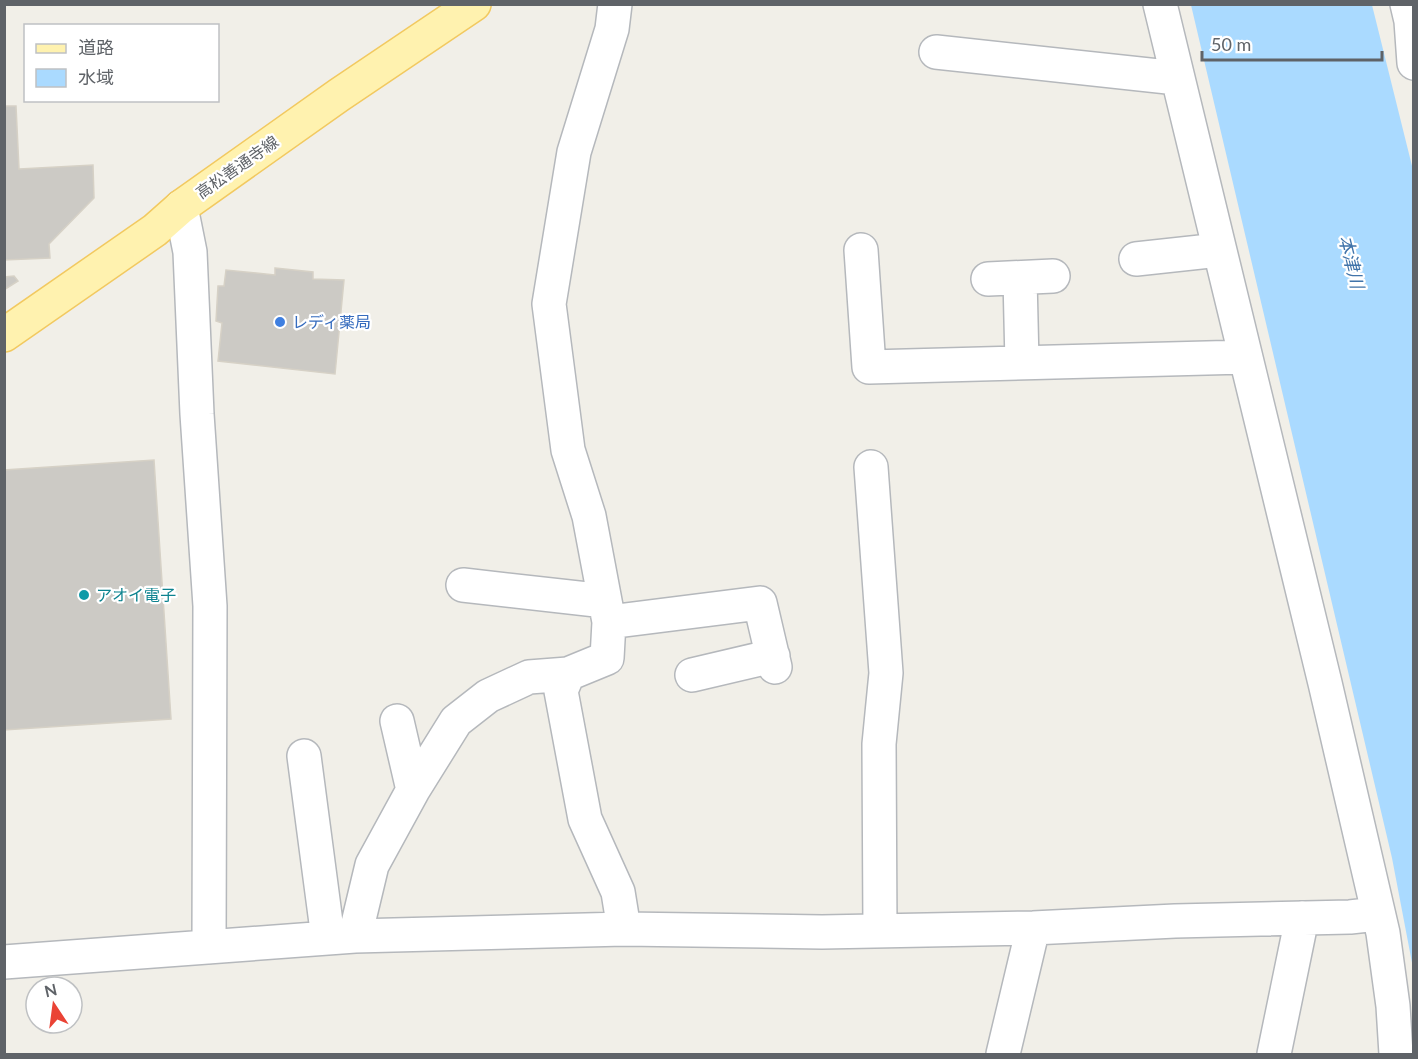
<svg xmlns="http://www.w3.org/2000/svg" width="1418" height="1059" viewBox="0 0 1418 1059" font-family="Lato,'Noto Sans JP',sans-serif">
	<rect width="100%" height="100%" fill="#f1efe8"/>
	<path fill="#aadaff" d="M1191 5H1372L1414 174 1413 968 1392 858Z"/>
	<path fill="#cccac5" stroke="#d6d1c6" stroke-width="1.5" d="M4 106H16L19 169 93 165 94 198 49 244 50 258 4 260Z
		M275 268 313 272V279L344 280 335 374 218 361 222 323 216 321 218 286H224L226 270 275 275Z
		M14 276 18 281 4 290V277Z
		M154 460 171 719 4 730V470Z"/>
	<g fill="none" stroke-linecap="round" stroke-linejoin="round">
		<defs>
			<path id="minor" d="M1160 4 1325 683 1383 933 1393 1006 1396 1054
				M1407 4 1411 21 1414 63
				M936 52 1177 78
				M181 207 190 252 197 414 210 606 209 947
				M861 250 869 367 1245 357
				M1136 259 1219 250
				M1020 278 1022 363
				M988 279 1053 276
				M871 467 886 673 879 744 880 931
				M463 585 605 601
				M609 622 589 516 568 450 549 304 574 152 612 29 615 4
				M692 675 773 656
				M397 721 413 790
				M304 756 328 938
				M624 929 618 892 585 819 561 691 568 674 607 658 609 622 760 603 775 667
				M355 936 372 865 413 790 456 721 488 696 529 677 568 674
				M4 962 355 936 624 929 822 932 1033 928 1175 921 1350 917 1377 914
				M1003 1054 1033 928
				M1274 1054 1302 918"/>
			<path id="major" d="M4 335 155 230 181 207 339 95 474 4"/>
		</defs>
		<use href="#minor" stroke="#b5b8bc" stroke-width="36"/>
		<use href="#major" stroke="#f2c960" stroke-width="36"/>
		<use href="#minor" stroke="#fff" stroke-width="33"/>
		<use href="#major" stroke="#fff2af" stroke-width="33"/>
	</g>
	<circle fill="#3f7fe0" stroke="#fff" stroke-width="2" cx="280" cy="322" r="6"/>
	<circle fill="#0f9aa8" stroke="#fff" stroke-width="2" cx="84" cy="595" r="6"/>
	<g text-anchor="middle" stroke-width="4.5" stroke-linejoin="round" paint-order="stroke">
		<g font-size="16" fill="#5f6368" stroke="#fff">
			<text transform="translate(237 167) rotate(-35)" y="6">高松善通寺線</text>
		</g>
		<g font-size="16" fill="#366cbe" stroke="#fff" text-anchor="start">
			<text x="292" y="328">レディ薬局</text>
		</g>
		<g font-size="16" fill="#0d838f" stroke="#fff" text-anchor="start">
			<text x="96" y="601">アオイ電子</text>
		</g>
		<g font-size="18" font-style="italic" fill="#4174aa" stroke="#fff">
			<text transform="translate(1351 262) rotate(76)" y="6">本津川</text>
		</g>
	</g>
	<rect width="1418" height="1059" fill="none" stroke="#5f6368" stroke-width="12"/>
	<rect x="24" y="24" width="195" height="78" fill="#ffffff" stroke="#bfc1c3" stroke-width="1.5"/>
	<rect x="36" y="44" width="30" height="9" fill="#fff2af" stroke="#bfc1c3" stroke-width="1.5"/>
	<text x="78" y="54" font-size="18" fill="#5f6368">道路</text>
	<rect x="36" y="69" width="30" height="18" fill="#aadaff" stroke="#bfc1c3" stroke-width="1.5"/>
	<text x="78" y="84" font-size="18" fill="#5f6368">水域</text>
	<g transform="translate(54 1005) rotate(347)"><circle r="28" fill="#ffffff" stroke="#bfc1c3" stroke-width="1.5"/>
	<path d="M0-4.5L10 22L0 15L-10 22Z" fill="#ea4335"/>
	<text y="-9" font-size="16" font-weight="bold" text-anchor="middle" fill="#5f6368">N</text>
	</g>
	<path d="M1202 51v9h180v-9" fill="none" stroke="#5f6368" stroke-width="3"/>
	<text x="1211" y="51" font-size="18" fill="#5f6368" stroke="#ffffff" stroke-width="4.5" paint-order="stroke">50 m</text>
</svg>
